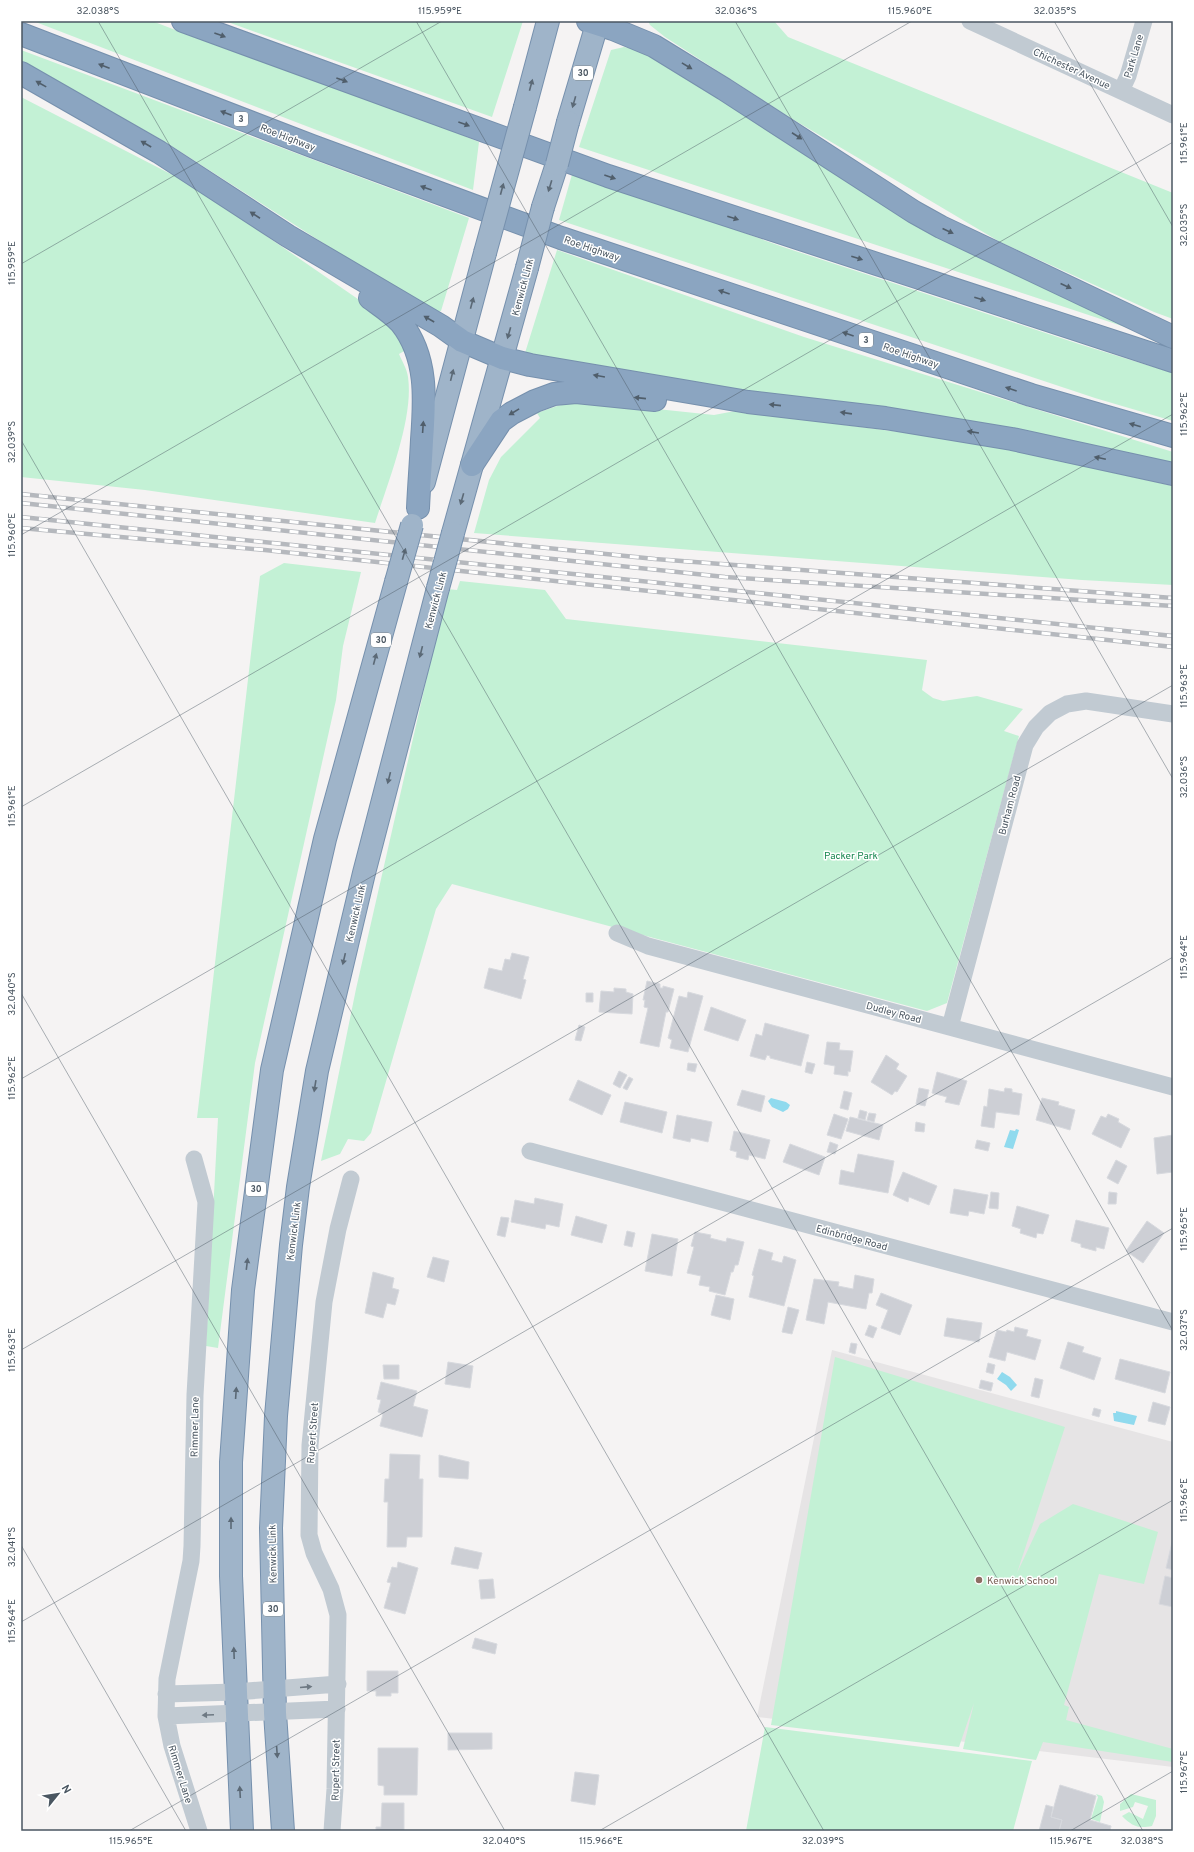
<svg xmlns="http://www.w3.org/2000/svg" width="1194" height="1852" viewBox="0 0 1194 1852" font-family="Overpass,sans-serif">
	<rect width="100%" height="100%" fill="#f5f3f3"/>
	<path fill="#e6e4e5" d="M832 1350 1173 1442V1767L757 1717Z"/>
	<path fill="#c3f1d5" d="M33 21H152L191 36 422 119 479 142 473 190Z
		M225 21H523L492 117Z
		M648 21H774L788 37 1173 193V319L1154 312 1000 242 789 117 665 37 650 25Z
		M624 47 646 52 1129 322 1128 328 579 147 611 50Z
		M21 50 469 218 441 311 431 312 162 140 21 61Z
		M21 97 194 186 368 306 387 323 406 350 399 354C402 361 407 369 408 377 414 418 388 482 375 523L145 490 21 477Z
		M573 171 783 247 1082 345 1173 373V421L1095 398 559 220Z
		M557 250 804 337 1173 452V468L615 374 525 353Z
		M581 401 714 415 735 411 971 441 1173 486V585L1082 580 474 533 489 480 501 457 540 418 537 413 557 406Z
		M284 563 361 572 343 646 336 700 255 1063 218 1348 206 1346 218 1118H197L260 576Z
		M460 581 545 590 566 619 927 660 922 690 933 698 943 701 977 696 1023 709 1004 731 1019 736 947 1003 927 1011 452 884 436 909 371 1133 364 1141 348 1139 340 1154 321 1161 356 989 447 589 457 590Z
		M835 1357 1065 1427 1017 1573 1040 1524 1073 1504 1158 1532 1144 1584 1099 1574 1064 1705 1069 1707 1066 1720 1173 1749V1762L1043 1742 1036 1760 963 1749 974 1703 959 1747 771 1725Z
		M765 1727 1032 1761 1013 1831H746Z
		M1096 1794 1102 1796 1104 1802 1100 1822 1091 1819 1098 1797Z
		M1131 1794 1156 1800V1816L1152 1826C1138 1829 1132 1826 1122 1816L1129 1812 1143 1819 1148 1806 1135 1802 1133 1807 1120 1811V1804Z"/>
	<path fill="#90daee" d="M771 1098 786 1102 790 1105 788 1109 783 1112 772 1107 768 1101Z
		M1016 1129 1019 1130 1013 1149 1004 1147 1010 1130 1015 1131Z
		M1002 1372 1010 1377 1017 1385 1011 1391 1006 1385 997 1379Z
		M1116 1411 1137 1416 1134 1425 1114 1421 1113 1413H1116Z"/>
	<path fill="#cdcfd5" stroke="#d7d9de" d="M512 953 529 957 523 979 526 980 521 999 484 988 489 968 502 971 505 959 510 960Z
		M647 981 660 984V988H663V986L674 989 668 1012H666L659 1047 640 1043 648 1008 644 1007 645 1000H643Z
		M614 988 626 989V992L633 994 632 1014 599 1012 601 991 614 992Z
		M688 992 703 996 688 1052 670 1048 672 1040 668 1038 679 996 687 998Z
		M586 993H593V1002H586Z
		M711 1007 746 1020 738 1041 704 1030Z
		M765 1023 809 1035 801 1066 770 1058V1056L767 1055 765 1060 750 1056 756 1034 762 1036Z
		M579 1025 585 1027 581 1041 575 1040Z
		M827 1042 840 1043 839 1050 853 1051 850 1072 848 1071V1076L834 1074 835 1066 824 1064Z
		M886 1055 899 1064 896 1069 907 1076 897 1092 895 1091 892 1095 871 1082Z
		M807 1062 815 1064 812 1074 805 1072Z
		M688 1063 697 1064 695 1072 687 1070Z
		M619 1071 627 1075 620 1088 613 1084Z
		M937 1072 967 1081 959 1105 945 1102 947 1097 932 1093Z
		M629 1077 633 1079 627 1090 623 1088Z
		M578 1080 611 1095 602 1115 569 1100Z
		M919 1088 929 1090 925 1106 916 1104Z
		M1005 1088 1012 1089V1092L1022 1094 1019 1115 996 1112 994 1128 981 1126 984 1106 987 1107 989 1089 1004 1092Z
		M742 1090 765 1096 761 1112 737 1105Z
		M844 1091 852 1093 848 1110 840 1108Z
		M1042 1098 1059 1102 1058 1105 1075 1110 1070 1130 1036 1120Z
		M625 1102 667 1112 662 1133 620 1122Z
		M860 1110 867 1112 865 1120 858 1118Z
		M869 1113 876 1114 874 1122 867 1120Z
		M834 1114 848 1119 841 1139 827 1135Z
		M1108 1114 1119 1119 1118 1122 1130 1129 1121 1148 1092 1134 1101 1116 1106 1118Z
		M677 1115 712 1122 708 1142 691 1138 690 1142 673 1138Z
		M850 1117 883 1125 879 1140 846 1131Z
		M916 1122 925 1124 924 1132 915 1131Z
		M734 1131 770 1140 765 1159 749 1155 748 1160 736 1157 737 1152 730 1150Z
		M1173 1135V1172L1157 1174 1154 1138Z
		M977 1140 990 1143 988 1151 975 1148Z
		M830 1142 838 1145 835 1154 827 1152Z
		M790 1144 825 1157 819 1175 783 1162Z
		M858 1154 894 1161 888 1193 839 1184 841 1170 854 1173Z
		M1116 1160 1127 1166 1118 1184 1107 1178Z
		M903 1172 937 1186 929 1205 909 1197 908 1202 893 1195Z
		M954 1189 988 1195 984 1214 969 1211 968 1216 950 1213Z
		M991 1192 999 1193 998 1209 989 1208Z
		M1109 1192 1117 1193 1116 1204H1108Z
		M535 1198 563 1204 559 1227 546 1224 545 1229 511 1222 515 1200 534 1204Z
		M1017 1206 1049 1215 1043 1234 1037 1233 1036 1238 1020 1233 1021 1229 1012 1226Z
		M576 1216 607 1225 602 1243 571 1235Z
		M501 1217 509 1218 505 1237 497 1235Z
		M1076 1220 1109 1228 1104 1249 1096 1247V1251L1081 1247V1244L1071 1241Z
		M1147 1221 1164 1233 1143 1263 1126 1251Z
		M627 1231 635 1233 632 1247 624 1245Z
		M695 1232 711 1235 710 1238 726 1242 727 1238 744 1242 738 1265H735L733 1272H731L725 1295 709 1291 710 1287 699 1285 701 1276 687 1273 694 1247 691 1246Z
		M652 1234 678 1239 672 1276 645 1271Z
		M759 1249 773 1253 771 1260 782 1263 784 1256 796 1260 784 1306 749 1297 754 1276 752 1275Z
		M433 1257 449 1261 444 1282 427 1277Z
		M373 1272 394 1278 392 1288 399 1290 395 1305 387 1303 383 1318 365 1313Z
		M855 1275 874 1279 872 1293H869L866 1309 828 1302 824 1324 806 1320 814 1279 839 1282 838 1286 853 1289Z
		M881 1293 912 1305 900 1335 881 1328 888 1310 876 1305Z
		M716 1295 734 1299 730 1320 711 1315Z
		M788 1307 799 1310 792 1334 782 1332Z
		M947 1318 982 1323 979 1342 944 1336Z
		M869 1325 877 1328 873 1338 865 1335Z
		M1015 1327 1028 1330 1026 1336 1041 1340 1035 1360 1007 1352 1005 1361 989 1357 997 1330 1006 1332 1007 1330 1014 1332Z
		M1068 1342 1084 1347 1082 1352 1101 1358 1094 1380 1060 1368Z
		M851 1343 857 1344 855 1354 849 1352Z
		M1120 1359 1170 1372 1165 1393 1115 1379Z
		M448 1362 473 1366 470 1388 445 1384Z
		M988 1363 995 1365 993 1374 986 1372Z
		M383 1365H399V1379H384Z
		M1035 1378 1043 1380 1039 1398 1031 1396Z
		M981 1380 993 1383 991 1391 979 1388Z
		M381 1382 417 1391 413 1406 428 1410 422 1437 380 1426 383 1414 378 1412 381 1400 377 1399Z
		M1153 1402 1170 1407 1165 1425 1148 1421Z
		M1094 1408 1101 1410 1099 1417 1092 1415Z
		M390 1454 420 1455 419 1479H423L422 1537H407L406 1547H387L388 1502H384L385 1479H389Z
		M439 1455 469 1462 468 1479 439 1477Z
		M1173 1538V1570L1166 1568Z
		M455 1547 482 1553 478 1569 451 1564Z
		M398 1562 418 1568 405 1614 384 1608 391 1583 387 1582 392 1567 397 1568Z
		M1165 1576 1173 1578V1607L1159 1604Z
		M493 1579 495 1598 481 1599 479 1580Z
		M475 1638 497 1644 495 1654 472 1648Z
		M367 1671H398V1693H391V1696H376V1691H367Z
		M448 1733H492V1749L448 1750Z
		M378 1748H418L417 1795H384V1786L378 1785Z
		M575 1772 599 1775 595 1805 571 1801Z
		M1060 1785 1096 1796 1090 1820 1111 1826 1110 1831H1059L1062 1820 1051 1817Z
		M382 1803H404V1831H376V1827H381Z
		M1046 1805 1053 1807 1051 1817 1062 1820 1059 1831H1039Z"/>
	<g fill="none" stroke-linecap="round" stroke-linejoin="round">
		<defs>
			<path id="trunk" d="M525 107 548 21
				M568 122 598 21
				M543 207 557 164
				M424 482 485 253
				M453 533 527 268
				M242 1831 231 1576V1462L243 1290 272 1070 325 839 396 582
				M283 1831 275 1713 271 1528 276 1416 291 1245 298 1187 317 1071 364 873 438 588"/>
			<path id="motorway" d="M183 21 608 176 1173 361
				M588 21 613 29 654 46 724 89 914 212 941 227 1173 337
				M21 34 312 146 561 238 1031 395 1173 436
				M21 73 159 152 288 236 441 326 462 341 502 358 530 365 748 402 885 418 1012 439 1173 474
				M370 298C381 306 392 313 401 323 428 357 425 400 422 440 421 463 419 485 418 508
				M472 465 501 421 512 413 535 401 554 394 576 392 655 400"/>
		</defs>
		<use href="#trunk" stroke="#7690ad" stroke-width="24"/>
		<use href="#motorway" stroke="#7690ad" stroke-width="24"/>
		<path stroke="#c1cad2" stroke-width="17" d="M970 21 1173 115
			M1121 91 1128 76 1144 21
			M617 933 648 946 1173 1087
			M950 1027 1025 745 1036 727 1050 713 1067 704 1086 701 1173 714
			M530 1151 1173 1322
			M194 1159 206 1202 195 1395 192 1546 191 1561 167 1679 166 1716 172 1746 199 1831
			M166 1694 235 1692 338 1684
			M166 1716 337 1709
			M332 1831 335 1789 338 1615 331 1589 314 1553 309 1535 310 1445 324 1302 338 1229 351 1179"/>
		<use href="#trunk" stroke="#9fb4c9" stroke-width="22"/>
		<use href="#motorway" stroke="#8ba5c1" stroke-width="22"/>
		<defs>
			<path id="rail" d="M21 494 655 559 1173 598
				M21 503 725 577 1173 606
				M21 517 1173 636
				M21 528 265 550 1173 647"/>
		</defs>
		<use href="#rail" stroke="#b5b8bd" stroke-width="4.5"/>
		<use href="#rail" stroke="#fff" stroke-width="3" stroke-dasharray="9" stroke-linecap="butt"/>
		<defs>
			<path id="trunk-bridge" d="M557 164 568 122
				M485 253 525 107
				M527 268 543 207
				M396 582 412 525
				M438 588 453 533"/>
		</defs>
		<use href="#trunk-bridge" stroke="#7690ad" stroke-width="24" stroke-linecap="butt"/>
		<use href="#trunk-bridge" stroke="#9fb4c9" stroke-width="22"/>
	</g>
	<defs><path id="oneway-solid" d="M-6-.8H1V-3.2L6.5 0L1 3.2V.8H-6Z"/></defs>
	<g fill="#505e6b">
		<use href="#oneway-solid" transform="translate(220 35) rotate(20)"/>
		<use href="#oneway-solid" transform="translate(104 66) rotate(-159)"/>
		<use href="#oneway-solid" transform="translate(687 66) rotate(31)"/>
		<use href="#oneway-solid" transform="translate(342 80) rotate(20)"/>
		<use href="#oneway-solid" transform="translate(41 84) rotate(-151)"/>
		<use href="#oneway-solid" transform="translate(226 113) rotate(-159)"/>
		<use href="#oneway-solid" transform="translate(464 124) rotate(20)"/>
		<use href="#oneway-solid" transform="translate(797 136) rotate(33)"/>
		<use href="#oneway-solid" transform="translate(146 144) rotate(-150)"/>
		<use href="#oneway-solid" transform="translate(610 177) rotate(19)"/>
		<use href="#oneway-solid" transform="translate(426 188) rotate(-160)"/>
		<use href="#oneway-solid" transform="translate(255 215) rotate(-147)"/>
		<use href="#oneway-solid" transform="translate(733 218) rotate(18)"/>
		<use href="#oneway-solid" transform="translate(948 231) rotate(25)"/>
		<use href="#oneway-solid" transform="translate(857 258) rotate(18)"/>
		<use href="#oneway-solid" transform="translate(1066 286) rotate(25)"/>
		<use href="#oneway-solid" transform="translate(724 292) rotate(-161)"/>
		<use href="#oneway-solid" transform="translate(980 299) rotate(18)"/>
		<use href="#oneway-solid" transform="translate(429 319) rotate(-150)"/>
		<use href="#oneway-solid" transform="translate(848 334) rotate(-161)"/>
		<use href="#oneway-solid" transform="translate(599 376) rotate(-170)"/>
		<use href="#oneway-solid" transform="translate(1011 389) rotate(-161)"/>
		<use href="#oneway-solid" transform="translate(640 398) rotate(-174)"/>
		<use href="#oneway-solid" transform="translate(775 405) rotate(-174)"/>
		<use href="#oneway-solid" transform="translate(514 412) rotate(149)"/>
		<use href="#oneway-solid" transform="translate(846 413) rotate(-172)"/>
		<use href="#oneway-solid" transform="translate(1135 425) rotate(-164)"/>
		<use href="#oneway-solid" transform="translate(423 427) rotate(-86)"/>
		<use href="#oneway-solid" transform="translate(973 432) rotate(-171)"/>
		<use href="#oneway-solid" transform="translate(1100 458) rotate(-168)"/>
	</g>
	<g fill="#5b6976">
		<use href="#oneway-solid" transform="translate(531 85) rotate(-75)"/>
		<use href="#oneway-solid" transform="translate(574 102) rotate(106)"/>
		<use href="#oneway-solid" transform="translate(550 186) rotate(107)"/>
		<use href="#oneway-solid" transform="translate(502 189) rotate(-75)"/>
		<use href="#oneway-solid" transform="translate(472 303) rotate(-75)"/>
		<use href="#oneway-solid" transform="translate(509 333) rotate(106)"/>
		<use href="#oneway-solid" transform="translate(452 375) rotate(-76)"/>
		<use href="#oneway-solid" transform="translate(462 499) rotate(106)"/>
		<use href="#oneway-solid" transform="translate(404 554) rotate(-74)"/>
		<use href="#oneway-solid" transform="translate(421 652) rotate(104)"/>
		<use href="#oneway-solid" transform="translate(375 659) rotate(-75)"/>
		<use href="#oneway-solid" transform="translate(389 778) rotate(104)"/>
		<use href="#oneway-solid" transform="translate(344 959) rotate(103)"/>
		<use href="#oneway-solid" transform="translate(315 1086) rotate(99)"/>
		<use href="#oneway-solid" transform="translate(247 1264) rotate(-83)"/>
		<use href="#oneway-solid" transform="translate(236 1393) rotate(-86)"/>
		<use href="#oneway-solid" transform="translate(231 1523) rotate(-90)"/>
		<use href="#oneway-solid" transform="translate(234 1653) rotate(-92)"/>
		<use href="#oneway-solid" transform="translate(277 1752) rotate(86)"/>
		<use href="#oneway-solid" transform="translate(240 1792) rotate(-93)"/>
	</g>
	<g fill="#6e7983">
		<use href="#oneway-solid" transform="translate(306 1687) rotate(-5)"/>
		<use href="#oneway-solid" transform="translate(208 1715) rotate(178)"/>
	</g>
	<path fill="none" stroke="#4a5661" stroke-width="1" stroke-opacity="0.45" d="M98 21 1143 1831M416 21 1173 1331M735 21 1173 779M1054 21 1173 227M21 264 442 21M21 440 824 1831M21 535 912 21M21 807 1173 142M21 993 505 1831M21 1079 1173 414M21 1350 1173 685M21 1545 186 1831M21 1622 1173 957M129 1831 1173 1228M599 1831 1173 1500M1070 1831 1173 1771"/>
	<circle fill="#8d6e63" stroke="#fff" stroke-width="1.5" cx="979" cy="1580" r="4"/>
	<g text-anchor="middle" stroke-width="3" stroke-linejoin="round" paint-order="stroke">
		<g fill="#fff" stroke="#808990" stroke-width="1">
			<rect x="573" y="66" width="20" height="14" rx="3"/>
			<rect x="234" y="112" width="14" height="14" rx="3"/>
			<rect x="859" y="333" width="14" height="14" rx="3"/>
			<rect x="371" y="633" width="20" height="14" rx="3"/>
			<rect x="246" y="1182" width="20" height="14" rx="3"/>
			<rect x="263" y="1602" width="20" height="14" rx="3"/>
		</g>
		<g font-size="9" font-weight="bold" fill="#4a5661">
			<text x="583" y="76">30</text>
			<text x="241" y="122">3</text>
			<text x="866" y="343">3</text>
			<text x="381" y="643">30</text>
			<text x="256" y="1192">30</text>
			<text x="273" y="1612">30</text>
		</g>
		<g font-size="10" fill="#4a5661" stroke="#fff">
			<text transform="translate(1133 56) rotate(-73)" y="4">Park Lane</text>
			<text transform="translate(1072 68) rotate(25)" y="4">Chichester Avenue</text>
			<text transform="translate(288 137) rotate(21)" y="4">Roe Highway</text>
			<text transform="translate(592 248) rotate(19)" y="4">Roe Highway</text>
			<text transform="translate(522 287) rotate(-75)" y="4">Kenwick Link</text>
			<text transform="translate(911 355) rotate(19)" y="4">Roe Highway</text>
			<text transform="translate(435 600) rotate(-75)" y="4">Kenwick Link</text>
			<text transform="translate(1009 805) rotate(-75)" y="4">Burham Road</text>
			<text transform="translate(355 913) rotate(-77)" y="4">Kenwick Link</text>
			<text transform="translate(894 1012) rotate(15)" y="4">Dudley Road</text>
			<text transform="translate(293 1231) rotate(-83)" y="4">Kenwick Link</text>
			<text transform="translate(852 1237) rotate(15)" y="4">Edinbridge Road</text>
			<text transform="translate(194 1427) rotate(-89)" y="4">Rimmer Lane</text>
			<text transform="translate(312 1433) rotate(-86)" y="4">Rupert Street</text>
			<text transform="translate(272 1554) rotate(-91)" y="4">Kenwick Link</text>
			<text transform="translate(335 1770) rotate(-89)" y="4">Rupert Street</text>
			<text transform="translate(181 1774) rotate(73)" y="4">Rimmer Lane</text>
		</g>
		<g font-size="10" fill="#17864f" stroke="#fff">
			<text x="851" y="859">Packer Park</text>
		</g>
		<g font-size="10" fill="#785e54" stroke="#fff" text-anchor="start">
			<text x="987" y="1584">Kenwick School</text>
		</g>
	</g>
	<rect width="1194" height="1852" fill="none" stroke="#ffffff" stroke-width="44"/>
	<g transform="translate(58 1794) rotate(60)" stroke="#ffffff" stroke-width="3" paint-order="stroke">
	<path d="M0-3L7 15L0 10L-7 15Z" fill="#4a5661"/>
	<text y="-6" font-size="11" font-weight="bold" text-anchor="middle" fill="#4a5661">N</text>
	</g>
	<rect x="22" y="22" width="1150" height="1808" fill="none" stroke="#4a5661" stroke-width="1.5"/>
	<g font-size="10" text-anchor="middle" fill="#4a5661">
		<text x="98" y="14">32.038°S</text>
		<text x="440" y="14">115.959°E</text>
		<text x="736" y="14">32.036°S</text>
		<text x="910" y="14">115.960°E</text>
		<text x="1055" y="14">32.035°S</text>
		<text transform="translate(1183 143) rotate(-90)" y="4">115.961°E</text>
		<text transform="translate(1183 225) rotate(-90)" y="4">32.035°S</text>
		<text transform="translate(11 263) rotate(-90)" y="4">115.959°E</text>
		<text transform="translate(1183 414) rotate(-90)" y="4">115.962°E</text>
		<text transform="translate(11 442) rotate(-90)" y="4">32.039°S</text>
		<text transform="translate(11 535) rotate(-90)" y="4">115.960°E</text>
		<text transform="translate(1183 686) rotate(-90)" y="4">115.963°E</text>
		<text transform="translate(1183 777) rotate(-90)" y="4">32.036°S</text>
		<text transform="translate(11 806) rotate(-90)" y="4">115.961°E</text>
		<text transform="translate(1183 957) rotate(-90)" y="4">115.964°E</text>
		<text transform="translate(11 994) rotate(-90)" y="4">32.040°S</text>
		<text transform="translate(11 1078) rotate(-90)" y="4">115.962°E</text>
		<text transform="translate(1183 1229) rotate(-90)" y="4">115.965°E</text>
		<text transform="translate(1183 1330) rotate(-90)" y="4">32.037°S</text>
		<text transform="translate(11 1350) rotate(-90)" y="4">115.963°E</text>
		<text transform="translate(1183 1500) rotate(-90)" y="4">115.966°E</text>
		<text transform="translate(11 1547) rotate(-90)" y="4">32.041°S</text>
		<text transform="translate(11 1621) rotate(-90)" y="4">115.964°E</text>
		<text transform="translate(1183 1772) rotate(-90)" y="4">115.967°E</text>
		<text x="131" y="1844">115.965°E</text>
		<text x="504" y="1844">32.040°S</text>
		<text x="601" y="1844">115.966°E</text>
		<text x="823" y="1844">32.039°S</text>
		<text x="1071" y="1844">115.967°E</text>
		<text x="1142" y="1844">32.038°S</text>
	</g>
</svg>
